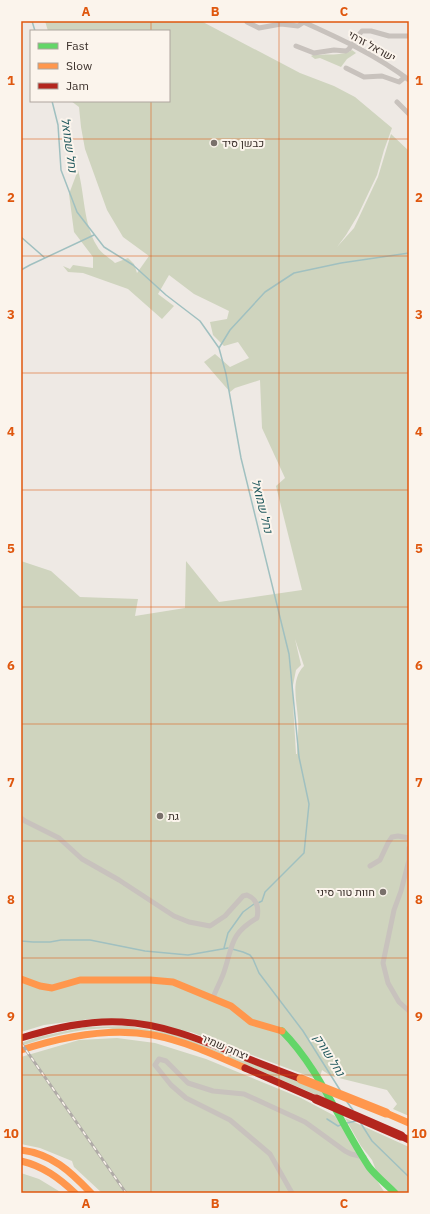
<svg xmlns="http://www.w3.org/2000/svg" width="430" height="1214" viewBox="0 0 430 1214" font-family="'IBM Plex Sans',Heebo,sans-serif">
	<rect width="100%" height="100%" fill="#eee9e4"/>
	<path fill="#cfd4be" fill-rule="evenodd" d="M45 21H201L300 73 334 86 355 97 392 128 384 150 377 175 358 215 346 235 337 247 354 228 378 177 391 134 409 151V1116L393 1109 397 1104 387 1090 331 1076 322 1070 319 1080 191 1032 90 1019 44 1025 21 1032V561L51 571 80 597 138 599 135 616 185 608 186 561 219 602 302 590 276 486 285 478 262 428 260 380 235 388 230 392 204 362 215 354 230 367 249 358 238 342 224 346 213 335 210 322 227 319 229 311 194 294 169 275 158 294 174 306 162 319 128 289 83 273 68 272 63 266 70 269 73 265 93 268V257L74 232 69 194 78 170C85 195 83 223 97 246 100 253 110 258 115 263L128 258 134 264 137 273 149 256 123 237 107 210 85 149 81 127 79 107 71 101H169V31H48ZM295 639 304 666C290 680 297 702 298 719 299 731 297 742 297 754H296L293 703V685L296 670 301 665Z
		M352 50 356 53 347 59 341 67 320 58 315 59 311 56 313 55C323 54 345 56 352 50Z
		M128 1026 174 1034 323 1091 328 1100 212 1050 108 1028C78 1029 49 1036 21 1046V1043L38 1037 85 1027Z
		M117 1038 155 1043 206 1059 301 1098 335 1116 385 1193H102L74 1167 72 1161 40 1148 21 1144V1057L79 1040Z
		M345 1118 409 1147V1193H392L382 1185 372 1160 361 1146Z
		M21 1173 39 1179 62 1193H21Z"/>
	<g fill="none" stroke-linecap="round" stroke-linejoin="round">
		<path stroke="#a0c0c0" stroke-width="1.5" d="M32 21 35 31
			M52 101 58 125 61 170 77 212 104 247 133 265 166 295 200 321 219 348 226 374 241 458 289 654 299 757 309 804 304 853 265 892 262 901 258 903
			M21 237 45 258
			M21 270 30 265 94 235
			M219 348 230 330 265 292 294 273 341 263 409 253
			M21 941 33 942H50L61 940H90L145 951 188 955 228 948
			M224 948 228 933 243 912 254 904
			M232 949 243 952 250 955 253 959 259 973 303 1031 340 1090
			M347 1102 353 1110
			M327 1119 338 1126 343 1124
			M360 1122 372 1141 409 1177
			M347 1123 356 1121"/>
		<path stroke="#c8c2bd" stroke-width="5" d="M301 21C339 38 376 55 409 80
			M247 22 259 28 281 24 298 26 304 22
			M296 46 314 53 334 50 346 51 349 49 357 37 362 31H371L389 36H409
			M346 68 364 77 382 76 399 82 405 77
			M397 102 409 114
			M21 818 25 821 59 838 82 859 119 880 174 916 189 922 210 926 225 916 243 896 247 895C257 899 259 908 257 918 230 934 233 945 224 972 221 981 216 989 213 998
			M409 848V859
			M409 860 401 891 394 910 383 963 388 983 399 1002 409 1011
			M370 866 380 860 388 843 392 837 398 836 409 838
			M292 1193 270 1154 230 1120 186 1098 171 1085 155 1065 159 1059 166 1061 188 1083 213 1091 244 1094 305 1122 345 1151 351 1154 364 1157"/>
		<path stroke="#63d668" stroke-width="7" d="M282 1031C320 1069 339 1122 369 1167 376 1176 387 1185 395 1193"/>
		<path stroke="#ff974d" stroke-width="7" d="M21 979 40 986 52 988 80 980H150L173 982 231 1006 251 1022 282 1031
			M21 1050C64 1036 109 1027 153 1035 185 1041 215 1055 245 1068
			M386 1113 409 1123
			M21 1150C52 1154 70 1171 91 1193
			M21 1161C43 1166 59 1178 75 1193"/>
		<path stroke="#b3261e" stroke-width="7" d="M21 1038C54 1028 88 1020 122 1022 163 1024 201 1040 239 1055 259 1063 280 1071 301 1079
			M245 1068 316 1099
			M401 1136 409 1140"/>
		<defs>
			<path id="rail" d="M21 1043 126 1193"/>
		</defs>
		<use href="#rail" stroke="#b0aba7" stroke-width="3"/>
		<use href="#rail" stroke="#fbf4ec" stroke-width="1.5" stroke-dasharray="4.5" stroke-linecap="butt"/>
		<path stroke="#ff974d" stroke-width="9" d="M301 1079 386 1113"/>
		<path stroke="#b3261e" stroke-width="9" d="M316 1099 401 1136"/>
	</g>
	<path fill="none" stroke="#df570e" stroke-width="1" stroke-opacity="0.55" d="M151 21V31M279 21V1193M151 101V1193M21 139H409M21 256H409M21 373H409M21 490H409M21 607H409M21 724H409M21 841H409M21 958H409M21 1075H409"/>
	<g fill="#79706b" stroke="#fbf4ec" stroke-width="1.5">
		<circle cx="214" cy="143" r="4"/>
		<circle cx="160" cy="816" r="4"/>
		<circle cx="383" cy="892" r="4"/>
	</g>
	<g text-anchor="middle" stroke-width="4" stroke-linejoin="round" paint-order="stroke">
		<g font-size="11" fill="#3a2f2a" stroke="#fbf4ec">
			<text transform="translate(372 46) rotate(29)" y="4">ישראל זרחי</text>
			<text transform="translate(225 1047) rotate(23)" y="4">יצחק שמיר</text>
		</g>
		<g font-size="11" fill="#3a2f2a" stroke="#fbf4ec" text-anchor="start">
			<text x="222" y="147">כבשן סיד</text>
			<text x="168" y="820">גת</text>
			<text x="375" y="896" text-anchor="end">חוות טור סיני</text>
		</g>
		<g font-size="12" font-style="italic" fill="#1e575c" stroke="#fbf4ec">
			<text transform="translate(69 145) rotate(82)" y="4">נחל שמואל</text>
			<text transform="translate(262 506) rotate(76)" y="4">נחל שמואל</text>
			<text transform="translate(329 1055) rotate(58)" y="4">נחל שורק</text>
		</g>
	</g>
	<rect width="430" height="1214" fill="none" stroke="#fbf4ec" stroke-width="44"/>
	<rect x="30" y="30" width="140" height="72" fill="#fbf4ec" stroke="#aea59e"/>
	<rect x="38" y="43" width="20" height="6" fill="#63d668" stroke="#aea59e"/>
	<text x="66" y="50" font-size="12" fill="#3a2f2a">Fast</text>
	<rect x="38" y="63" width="20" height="6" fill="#ff974d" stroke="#aea59e"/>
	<text x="66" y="70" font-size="12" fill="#3a2f2a">Slow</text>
	<rect x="38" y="83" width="20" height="6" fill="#b3261e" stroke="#aea59e"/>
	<text x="66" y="90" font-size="12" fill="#3a2f2a">Jam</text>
	<rect x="22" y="22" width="386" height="1170" fill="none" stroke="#df570e" stroke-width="1.5"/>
	<g font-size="13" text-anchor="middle" font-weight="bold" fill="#df570e">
		<text x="86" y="16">A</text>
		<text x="215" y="16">B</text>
		<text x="344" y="16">C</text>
		<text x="11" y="85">1</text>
		<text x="419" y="85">1</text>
		<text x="11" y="202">2</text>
		<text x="419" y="202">2</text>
		<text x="11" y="319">3</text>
		<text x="419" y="319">3</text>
		<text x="11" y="436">4</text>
		<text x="419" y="436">4</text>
		<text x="11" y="553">5</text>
		<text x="419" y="553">5</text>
		<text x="11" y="670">6</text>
		<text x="419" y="670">6</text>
		<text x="11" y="787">7</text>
		<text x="419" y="787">7</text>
		<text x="11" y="904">8</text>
		<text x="419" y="904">8</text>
		<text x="11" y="1021">9</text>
		<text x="419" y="1021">9</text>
		<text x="11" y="1138">10</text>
		<text x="419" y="1138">10</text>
		<text x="86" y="1208">A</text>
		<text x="215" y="1208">B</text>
		<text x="344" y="1208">C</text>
	</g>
</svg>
